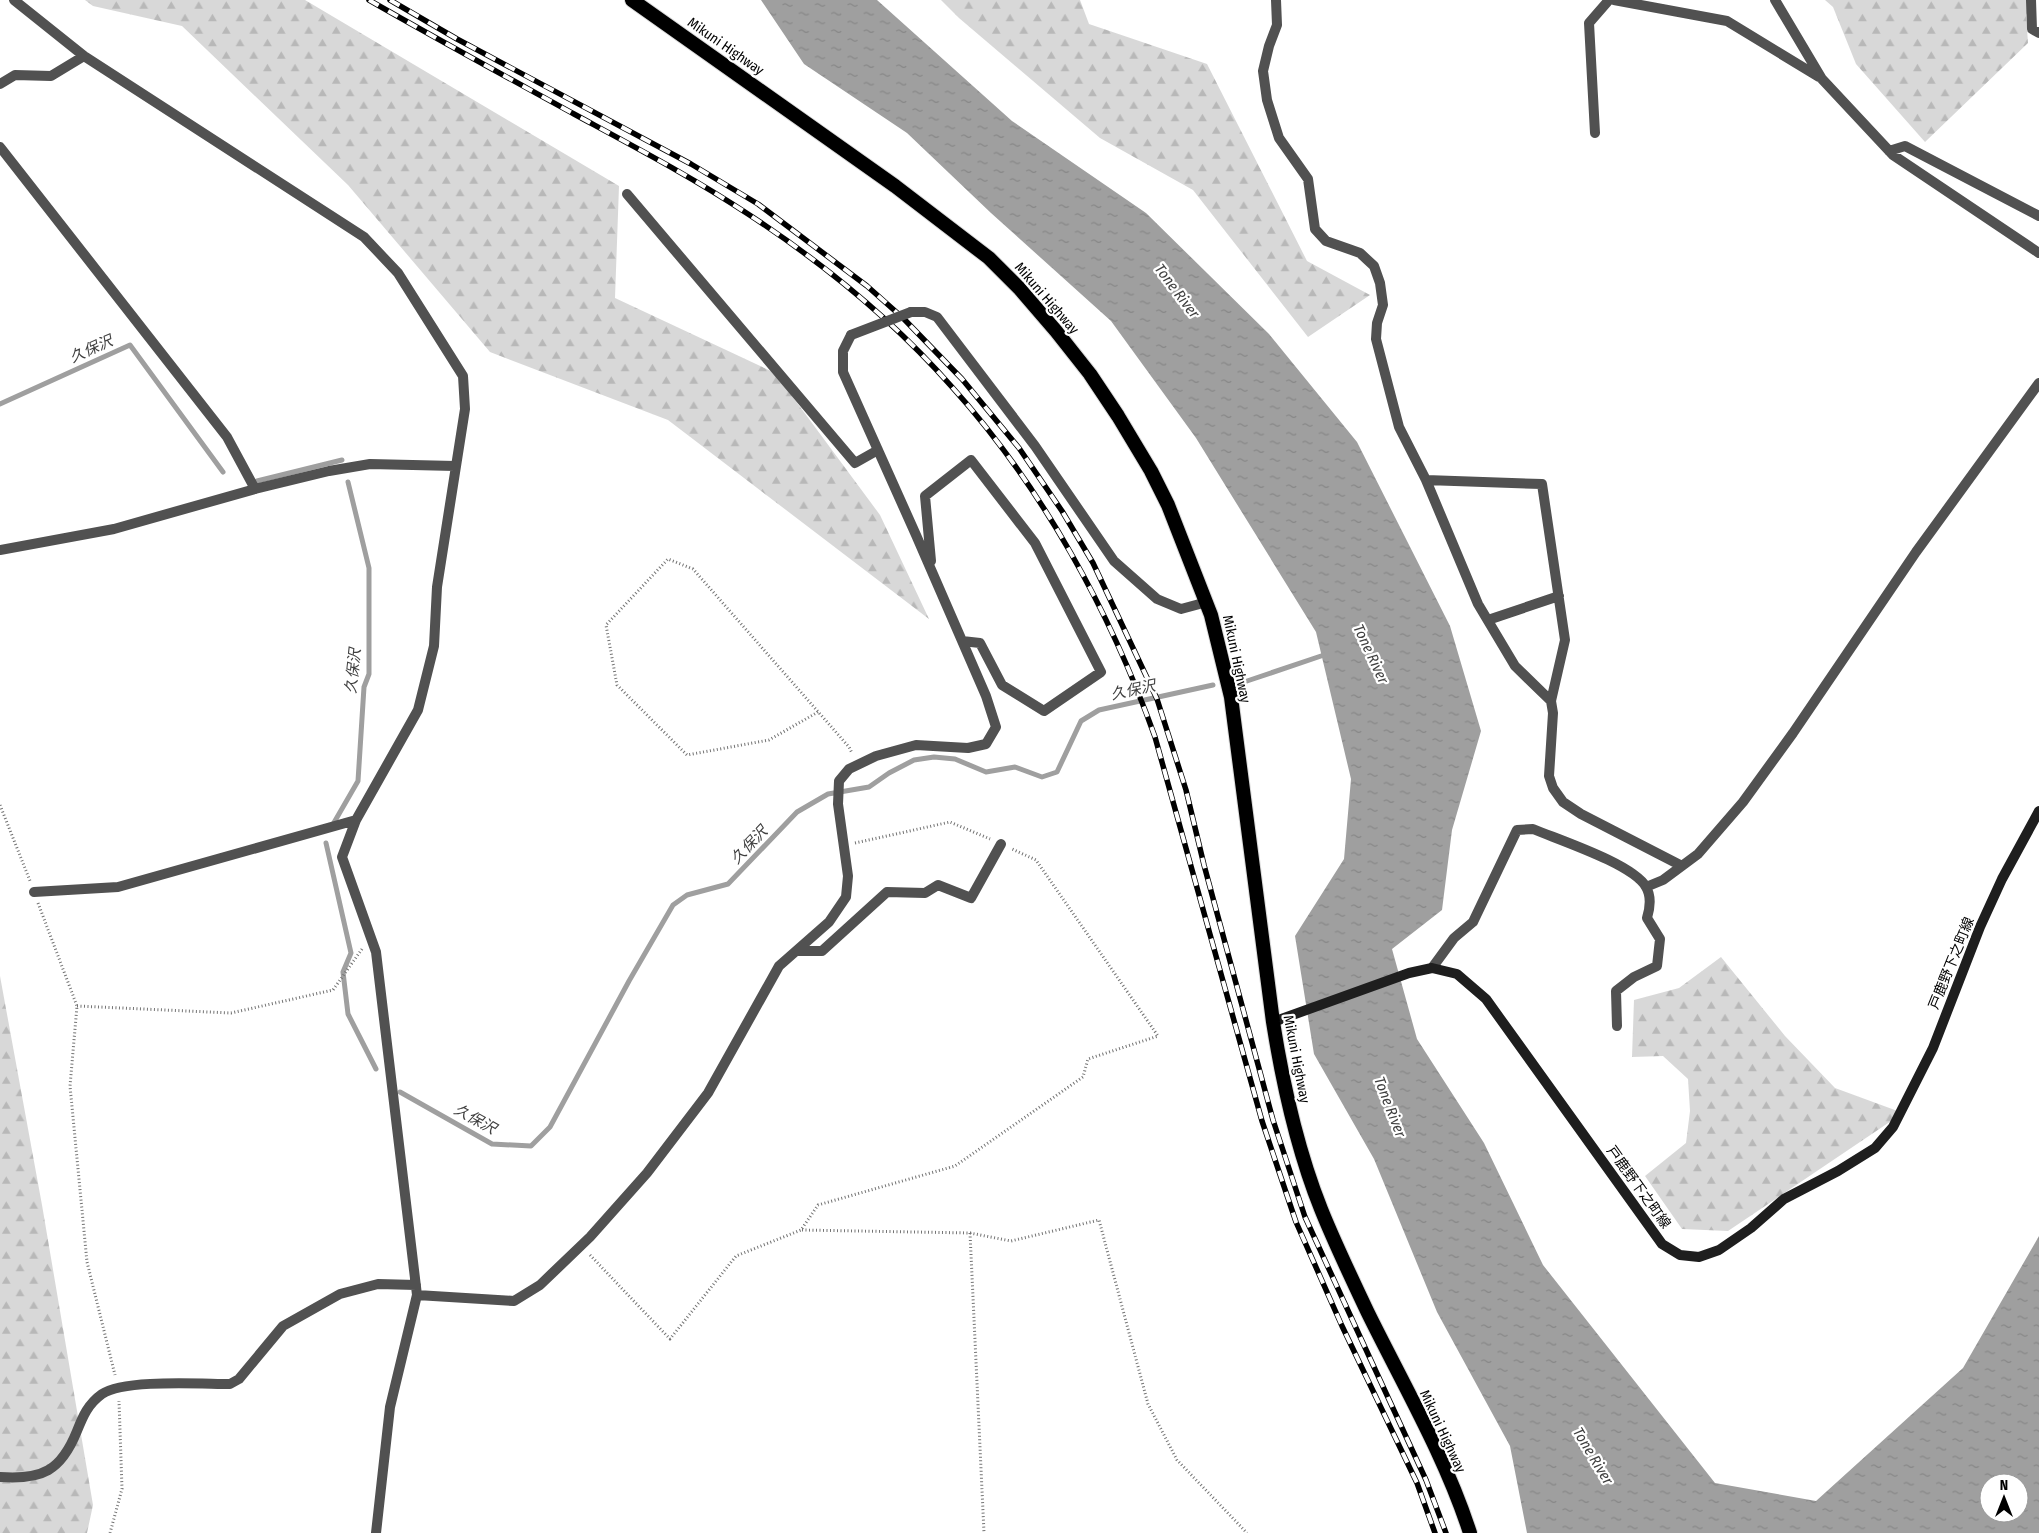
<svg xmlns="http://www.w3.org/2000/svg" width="2039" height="1533" viewBox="0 0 2039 1533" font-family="'Fira Sans Condensed','Noto Sans JP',sans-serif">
	<defs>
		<pattern id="forest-firs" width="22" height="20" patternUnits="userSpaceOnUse" patternTransform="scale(1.25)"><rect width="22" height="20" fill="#d8d8d8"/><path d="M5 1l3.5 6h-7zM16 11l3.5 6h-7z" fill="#b8b8b8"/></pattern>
		<pattern id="water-ripples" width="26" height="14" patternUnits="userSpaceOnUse" patternTransform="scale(1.25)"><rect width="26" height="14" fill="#9f9f9f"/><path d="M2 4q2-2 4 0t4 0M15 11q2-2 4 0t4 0" fill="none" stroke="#878787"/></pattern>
	</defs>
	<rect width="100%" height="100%" fill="#fff"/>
	<path fill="url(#forest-firs)" d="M85 0H305L619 186 615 298 775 373 880 515 929 619 668 420 490 352 348 185 182 26 93 6Z
		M941 0H1080L1089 24 1207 64 1307 261 1370 295 1308 337 1193 190 1100 138 959 18Z
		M1825 0H2034L2026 15 2028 43 1925 142 1856 64 1833 7Z
		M1721 957 1785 1036 1835 1088 1903 1113 1728 1231 1682 1229 1645 1176 1686 1143 1690 1111 1688 1079 1663 1056 1632 1057 1634 1000 1679 988Z
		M0 976 42 1205 93 1505 87 1533H0Z"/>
	<path fill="url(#water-ripples)" fill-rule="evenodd" d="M761 0H877L1012 121 1146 213 1269 334 1357 442 1450 626 1481 731 1452 830 1442 910 1392 949 1417 1039 1484 1143 1543 1265 1715 1483 1816 1501 1963 1368 2039 1236V1533H1527L1510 1446 1437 1312 1374 1159 1314 1054 1295 936 1344 859 1351 779 1316 632 1196 438 1111 321 991 213 907 133 804 64ZM1989 1483H2019V1513H1989Z"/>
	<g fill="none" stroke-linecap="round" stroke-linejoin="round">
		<path stroke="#9f9f9f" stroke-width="5" d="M0 404 130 345 223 472
			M257 481 342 460
			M1247 681 1327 654
			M332 826 358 781 364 687 369 674V568L348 482
			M326 843 351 953 343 972 348 1014 376 1069
			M400 1092 492 1144 531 1146 550 1127 629 981 673 905 687 895 728 884 797 812 828 794 869 787 889 773 914 760 934 757 955 759 986 772 1015 767 1042 777 1057 772 1081 721 1099 710 1213 685"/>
		<defs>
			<path id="trunk" d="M632 0 895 186 989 258 1019 288 1056 331 1090 374 1118 416 1151 471 1168 505 1211 615 1231 697 1273 1022C1283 1085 1297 1149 1321 1209 1335 1244 1352 1279 1368 1313 1403 1384 1446 1458 1470 1533"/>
		</defs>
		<use href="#trunk" stroke="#dbdbdb" stroke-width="16"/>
		<path stroke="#737373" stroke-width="3" stroke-dasharray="1 2.5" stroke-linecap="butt" d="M818 712 769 740 687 755 617 685 606 625 668 559 693 569 849 747 852 753
			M0 805 30 881
			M855 843 950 822 990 839
			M38 903 77 1006 70 1086 87 1262 115 1375
			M77 1006 231 1013 333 990 362 949
			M802 1230 970 1233 984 1533
			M970 1233 1011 1241 1099 1220 1148 1404 1177 1460 1247 1533
			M590 1255 670 1339 736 1256 801 1230 818 1205 955 1166 1083 1077 1088 1059 1158 1036 1036 860 1012 849
			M110 1533 122 1489 119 1401"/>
		<path stroke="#515151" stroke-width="10" d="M14 0 84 56 364 237 398 273 463 376 465 409 437 587 434 646 418 710 356 820 342 857 376 952 417 1295 390 1407 376 1533
			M1276 0 1277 25 1269 46 1263 71 1267 100 1279 138 1308 179 1315 229 1326 241 1360 253 1374 266 1380 283 1383 305 1377 323 1376 339 1399 427 1426 480 1478 604 1515 666 1551 701 1553 713 1549 776 1553 788 1563 802 1581 814 1682 866
			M1614 0 1727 21 1819 77
			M1775 0 1822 79 1893 155 2039 253
			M2031 0 2032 29 2039 33
			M0 84 15 75 51 76 84 56
			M1595 133 1589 23 1609 0
			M0 147 227 437 255 489
			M1889 151 1905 146 2039 216
			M627 194 855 463 878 450
			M911 312H925L937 317 1035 446 1114 561 1157 599 1181 609 1207 602
			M1426 480 1542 484 1565 640 1551 701
			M0 550 114 529 255 489 329 471 370 464 455 466
			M931 561 925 496 971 460 1035 543 1101 672 1044 711 1002 685 980 643 962 641
			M1488 620 1559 596
			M1646 887 1663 880 1698 854 1743 802 1793 733 1916 552 2039 383
			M34 892 118 887 356 820
			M796 951H822L887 892 925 893 938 885 971 898 1001 844
			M1432 968 1454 938 1473 922 1517 830 1533 829C1559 840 1633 864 1646 887 1652 897 1650 908 1647 918L1660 939 1657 966 1634 977 1616 991 1617 1026
			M417 1295 514 1301 540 1285 590 1237 647 1173 708 1093 779 966 829 922 846 897 848 876 838 804 839 781 849 769 876 756 916 745 968 748 986 744 996 727 986 696 916 535 843 372V351L851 335
			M0 1477C42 1480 61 1471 77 1431 83 1416 88 1404 102 1394 124 1379 201 1384 230 1384L239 1379 283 1326 340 1294 378 1284 416 1285"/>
		<path stroke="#1e1e1e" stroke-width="10" d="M1273 1022 1409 973 1432 968 1457 974 1486 999 1662 1244 1680 1255 1699 1257 1719 1250 1751 1228 1784 1199 1838 1171 1875 1148 1893 1127 1933 1048 1980 927 2002 879 2039 811"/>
		<use href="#trunk" stroke="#000" stroke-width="14"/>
		<defs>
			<path id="rail" d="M369 0C437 39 505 76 574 114 633 146 692 177 748 214 823 263 893 320 952 387 1042 487 1110 611 1155 737L1262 1121 1296 1222 1342 1326 1417 1483 1435 1533
				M390 0 457 39 691 164 758 204 867 286 903 318 962 379 1019 448 1062 511 1093 563 1157 699 1186 790 1204 865 1273 1120 1305 1217 1426 1480 1446 1533"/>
		</defs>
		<use href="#rail" stroke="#000" stroke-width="5.5"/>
		<use href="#rail" stroke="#fff" stroke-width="4" stroke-dasharray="11" stroke-linecap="butt"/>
		<path stroke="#515151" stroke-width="10" d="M851 335 911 312"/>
	</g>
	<g text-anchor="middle" stroke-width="4.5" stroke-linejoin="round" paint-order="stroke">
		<g font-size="14" fill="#000" stroke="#fff">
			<text transform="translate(726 46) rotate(35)" y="5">Mikuni Highway</text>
			<text transform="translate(1047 298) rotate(49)" y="5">Mikuni Highway</text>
			<text transform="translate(1237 659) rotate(78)" y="5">Mikuni Highway</text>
			<text transform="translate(1951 963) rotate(-68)" y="5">戸鹿野下之町線</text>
			<text transform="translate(1297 1059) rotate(79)" y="5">Mikuni Highway</text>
			<text transform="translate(1639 1187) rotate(54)" y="5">戸鹿野下之町線</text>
			<text transform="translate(1443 1431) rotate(65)" y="5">Mikuni Highway</text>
		</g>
		<g font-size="15" font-style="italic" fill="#404040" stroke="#fff">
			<text transform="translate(1177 291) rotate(53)" y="5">Tone River</text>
			<text transform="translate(91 349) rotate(-24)" y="5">久保沢</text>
			<text transform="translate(1371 654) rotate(65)" y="5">Tone River</text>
			<text transform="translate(353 671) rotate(-84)" y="5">久保沢</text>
			<text transform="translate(1133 690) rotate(-12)" y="5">久保沢</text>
			<text transform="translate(749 845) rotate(-46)" y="5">久保沢</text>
			<text transform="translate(1390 1107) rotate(69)" y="5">Tone River</text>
			<text transform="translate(475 1119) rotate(29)" y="5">久保沢</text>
			<text transform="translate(1593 1456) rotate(59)" y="5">Tone River</text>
		</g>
	</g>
	<g transform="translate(2004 1498)"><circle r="24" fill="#ffffff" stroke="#999999"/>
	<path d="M0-4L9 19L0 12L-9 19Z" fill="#000000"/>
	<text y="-8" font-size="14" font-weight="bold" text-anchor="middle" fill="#000000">N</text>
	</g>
</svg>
